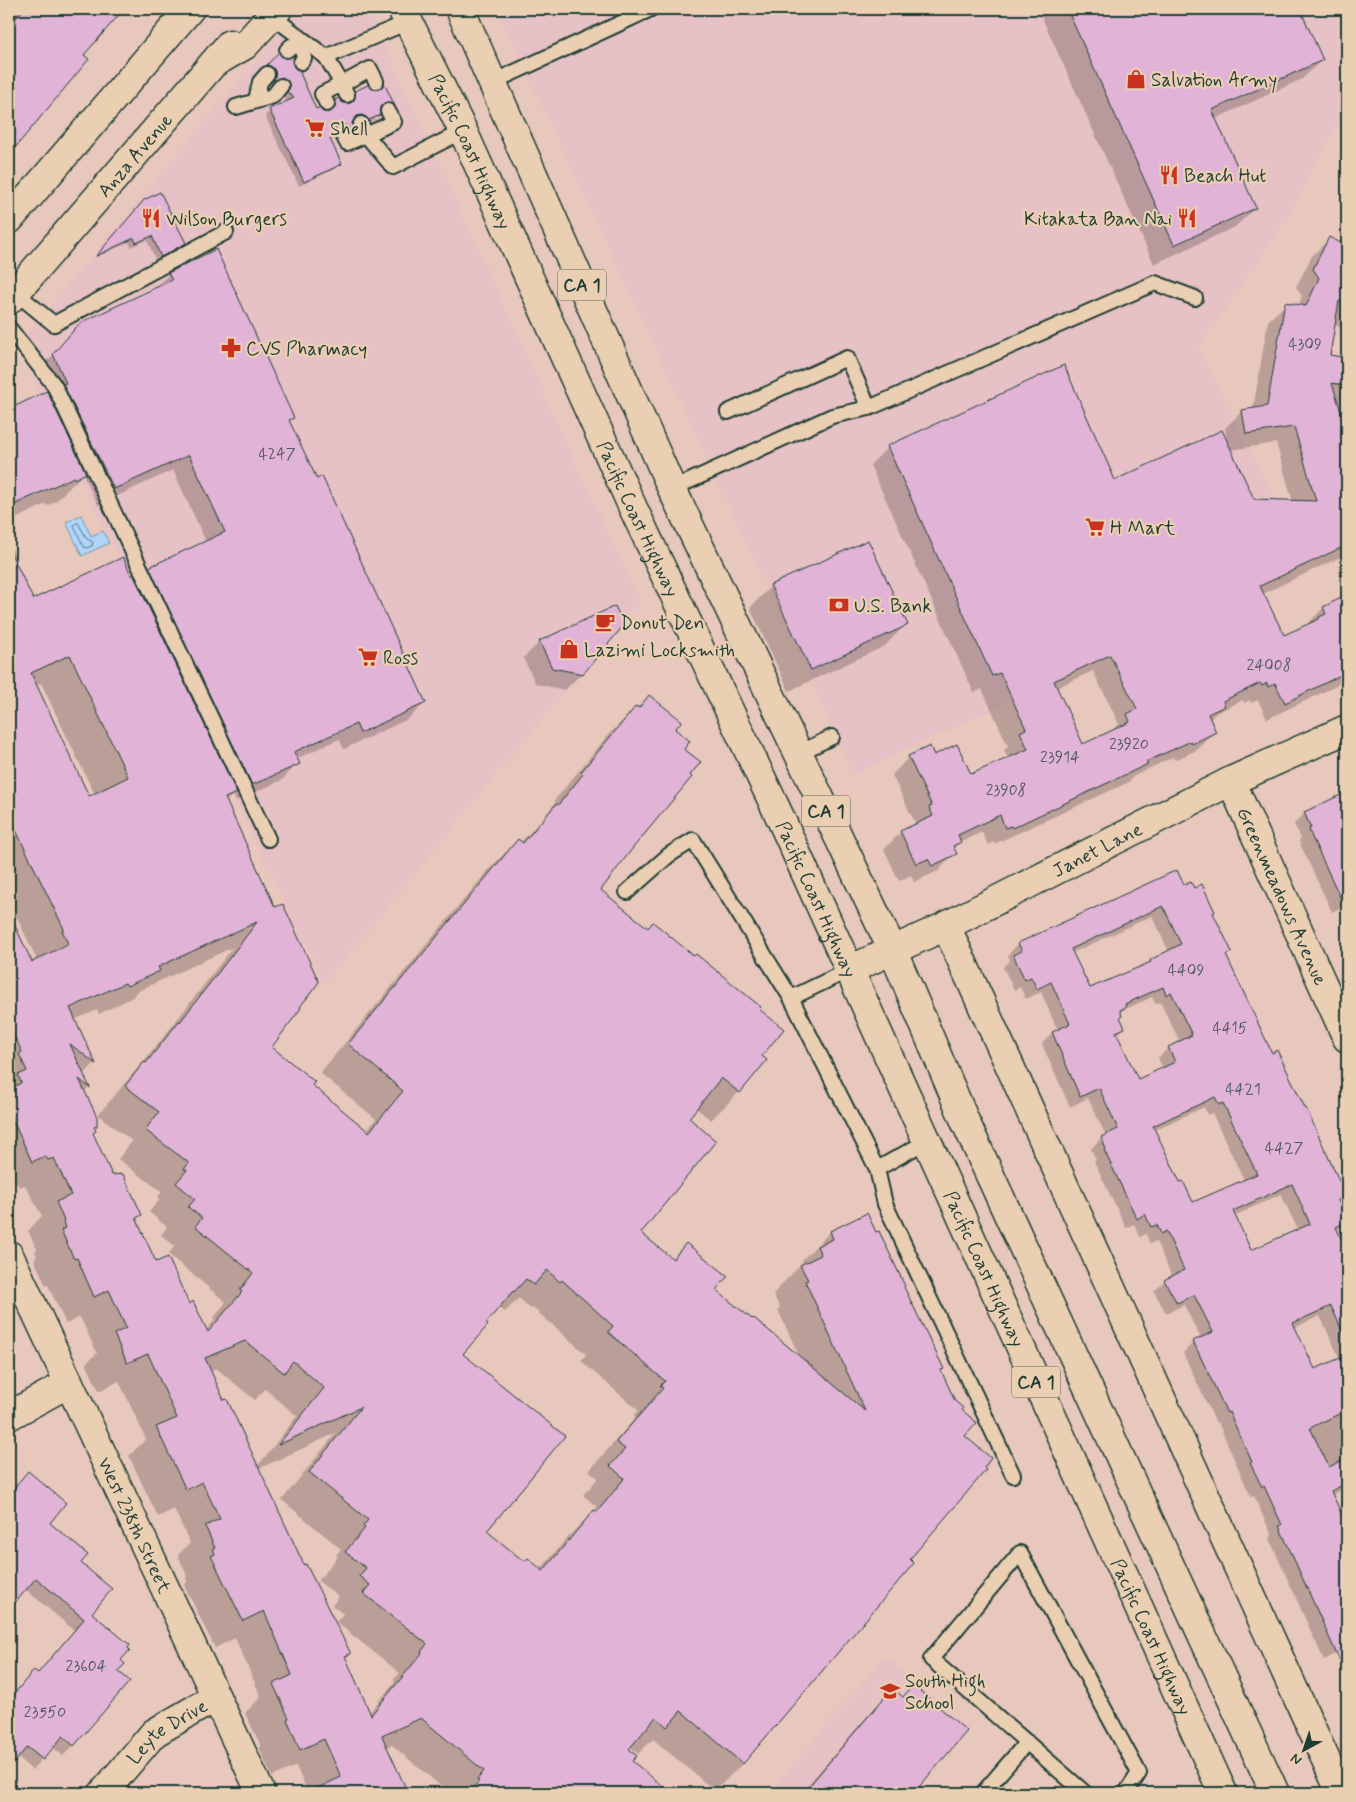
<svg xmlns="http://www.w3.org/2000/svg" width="1356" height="1802" viewBox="0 0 1356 1802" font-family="Mynerve,sans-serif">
	<rect width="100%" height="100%" fill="#e8c7bd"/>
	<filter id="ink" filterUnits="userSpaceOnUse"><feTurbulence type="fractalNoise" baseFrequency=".02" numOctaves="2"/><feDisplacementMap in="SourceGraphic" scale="10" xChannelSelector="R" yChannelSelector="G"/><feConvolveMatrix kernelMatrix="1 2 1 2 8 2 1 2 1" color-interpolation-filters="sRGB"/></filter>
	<g filter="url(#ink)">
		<path fill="#e6c1c5" d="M300 9H368L639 601 324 984 17 346Z
			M497 9H1347V104L1287 219 1198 348 1306 563 854 774Z
			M885 1656 966 1727 909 1793H769Z"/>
		<path fill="#afd5f9" stroke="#7598aa" d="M81 515 91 536 103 531 109 543 82 556 66 522Z"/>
		<path fill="#0003" fill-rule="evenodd" d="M9 9H122L82 55 87 59 9 153Z
			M1038 9H1299L1322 60 1302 79 1215 119 1255 208 1235 227 1154 264Z
			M274 59 292 66 298 73 316 111 326 114 330 112V107L336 101 350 104V97L356 92 379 90 384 85 394 106 389 111 383 107 379 108V114L374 120 363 125 357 120 352 121V127L346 132 337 129 333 130V136L329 140 340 164 335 169 299 186 265 116 270 110 288 102 283 97 285 93 282 84 276 82 270 84 271 76 264 71Z
			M139 206 185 243 180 248 156 261 147 240 131 247 129 242 95 258Z
			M1329 239 1347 248V331L1334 324 1328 356 1347 359V374L1336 438 1347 435V554L1262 594 1283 637 1306 626 1323 608 1344 598 1347 606V650L1346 652 1347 675 1336 686 1267 719 1258 700 1251 703 1250 700 1244 703 1243 700 1216 713 1209 720 1215 732 1197 750 1175 760 1173 757 1134 776 1129 782 994 844 993 842 988 845 982 832 959 843 953 849 955 853 938 871 914 882 911 875 899 881 884 849 901 832 915 823 892 775 909 757 934 756 970 776 1008 759 1004 750 1008 746 982 689 974 693 870 465 888 447 1063 367 1115 482 1227 442 1225 428 1242 411 1253 409 1268 321 1286 304 1298 306 1302 296 1296 287 1312 256ZM1276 443 1293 502 1253 501 1230 450ZM1093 671 1119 724 1110 732 1082 746 1056 688Z
			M169 274 293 417 289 421 425 703 408 719 344 749 339 739 296 759 298 763 282 780 236 801 233 795 225 802 275 909 270 1047 310 1085 366 1131 376 1119 320 1073 490 868 518 840 520 843 544 817 556 802 554 801 608 735 649 696 673 729 682 749 631 848 599 890 647 929 757 1010 760 1056 765 1060 739 1092 711 1120 696 1108 687 1119 639 1233 671 1259 686 1244 714 1290 800 1358 778 1310 780 1308 773 1294 803 1262 802 1260 830 1232 903 1287 940 1371 964 1436 908 1559 743 1763 715 1791 653 1739 638 1754 630 1747 627 1749 631 1761 669 1793H449L392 1745 386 1748 407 1793H308L296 1766 272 1777 259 1748 261 1746 245 1713 261 1697 235 1638 215 1648 184 1585 187 1582 186 1577 187 1576 178 1555 190 1543 174 1509 158 1517 129 1456 146 1439 119 1381 99 1391 86 1363 97 1353 80 1317 66 1324 48 1285 46 1286 34 1259 37 1256 35 1251 37 1249 28 1231 42 1216 25 1185 19 1187 17 1183 9 1187V926L31 964 36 962 35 959 36 958 9 900V543L16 558 13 560 32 600 131 577 136 582 150 568 206 542 173 470 98 505 83 474 56 501 47 506 46 504 9 522V411L47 393 37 372 48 359 49 360 69 337H67L80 324 153 290ZM41 683 95 795 89 798 35 685ZM233 947 159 1043 98 1115 132 1141 118 1159 162 1192 157 1198 160 1199 149 1212 167 1227 161 1235 175 1246 168 1254 226 1302 213 1319 215 1320 206 1331 188 1305 156 1264 135 1220 141 1215 112 1177 92 1134 95 1131 84 1092 89 1087 83 1075 95 1063 74 1020 97 1010 99 1014 131 998 138 991ZM519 1298 531 1309 533 1308 586 1354 581 1361 638 1410 633 1415 636 1417 589 1471 598 1478 583 1495 597 1507 595 1510 566 1539 540 1570 521 1561 486 1532 462 1354 484 1323 498 1307 505 1312ZM216 1368 255 1400 265 1389 297 1416 257 1467 210 1371ZM336 1433 282 1500 341 1549 336 1555 338 1556 318 1581 339 1597 332 1605 343 1614 336 1622 400 1673 393 1680 395 1682 369 1713 345 1658 349 1654 303 1567 258 1469Z
			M771 586 906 624 885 646 789 691 750 608Z
			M540 642 582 673 565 690 536 684 523 658Z
			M1347 794V905L1332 912 1300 844 1299 840 1301 839 1294 824 1305 813Z
			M1177 872 1184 887 1212 914 1231 952 1226 957 1271 1055 1345 1196 1338 1203 1346 1222 1336 1231 1347 1255V1488L1331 1495 1347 1529V1658L1344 1650 1324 1660 1313 1636 1269 1538 1272 1536 1254 1496 1251 1497 1218 1422 1216 1423 1183 1353 1194 1342 1201 1339 1184 1305 1166 1313 1154 1291 1165 1281 1172 1277 1156 1241 1150 1244 1146 1234 1140 1237 1134 1224 1126 1228 1094 1161 1096 1160 1091 1149 1101 1138 1106 1136 1088 1098 1070 1107 1042 1044 1052 1033 1058 1031 1041 992 1026 999 1020 987 1014 990 1003 967 1010 960 1008 955 1018 944ZM1152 916 1169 952 1150 961 1146 965 1089 990 1072 953ZM1152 997 1155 1004 1160 1002 1180 1042 1169 1048 1158 1058 1163 1069 1137 1080 1116 1036 1124 1028 1119 1017V1012ZM1204 1107 1208 1115 1212 1113 1244 1180 1192 1204 1179 1184 1154 1130ZM1281 1194 1298 1230 1251 1251 1234 1216ZM1320 1316 1340 1359 1314 1370 1294 1328Z
			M28 1473 48 1523 80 1563 90 1613 119 1660 116 1671 74 1745 63 1756 52 1747 32 1770 17 1757 9 1767V1700L34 1672 37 1674 74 1630 25 1589 9 1608V1487L10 1486 13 1489Z
			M889 1694 965 1731 912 1793H801L868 1715Z
			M9 1787 16 1793H9Z"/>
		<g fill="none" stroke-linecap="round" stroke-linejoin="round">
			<path stroke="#597a83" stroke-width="1" d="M78 523 87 539 93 542 92 546 86 548 84 547 74 526 75 524Z"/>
		</g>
		<path fill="#e0b3d7" stroke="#1f3d34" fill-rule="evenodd" d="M24 9H124L84 55 89 59 9 155V26Z
			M1067 9H1300L1323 60 1212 110 1256 208 1174 245Z
			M279 52 284 58 294 56 293 65 296 69 302 70 300 73 316 109 319 108 323 112H330L335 108V100L339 98 342 102 350 103 354 100 355 91 368 85 372 89H379L384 83 395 106 389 102 384 103 380 107V115L369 120 362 115 357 116 352 123 353 128 350 129 343 124 338 125 333 132 334 137 330 139 342 164 304 182 269 109 294 98 287 92 290 87 287 80 282 77 274 81 275 71 272 67 267 65Z
			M160 192 186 243 161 257 152 236 136 243 134 238 96 256 144 200Z
			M1329 237 1347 246V305L1339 301 1330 355 1347 358V386L1332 383 1347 431V545L1260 586 1284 635 1319 619V617L1326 614 1323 607 1347 595V672L1285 703 1275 683 1268 687 1267 683 1262 686 1260 683 1223 701 1225 706 1208 714 1216 732 1192 744 1191 741 1146 762 1148 764 1012 828 1011 826 1005 828 1000 815 958 835 961 842 953 846 957 854 932 866 928 859 916 864 900 831 933 816 929 807 932 806 908 756 930 746 934 755 957 744 971 774 1028 749 1020 732 1026 729 1000 673 992 676 887 446 1064 365 1115 480 1222 430 1254 499 1316 501 1294 427 1246 434 1242 410 1267 406 1285 302 1306 306 1319 278 1313 269ZM1110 655 1137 709 1127 714 1130 722 1083 744 1054 681Z
			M216 249 294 418 289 420 317 479 322 476 426 703 360 733 356 724 294 752 300 764 252 785 149 567 225 532 189 455 114 489 63 384 66 383 53 354 80 323 172 280 168 273Z
			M47 391 86 473 75 479 74 477 9 507V409Z
			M868 540 908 625 811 670 770 585Z
			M9 549 33 599 123 557 131 575 133 574 237 793 225 798 275 907 283 904 319 982 300 1007 301 1008 272 1047 315 1082 312 1085 369 1132 403 1091 348 1044 518 839 523 843 556 804 558 805 583 774 581 772 636 706 639 708 649 695 682 721 675 729 690 741 684 749 701 762 690 775 692 777 632 849 601 890 648 928 653 922 694 956 696 954 761 1007 759 1009 784 1029 762 1056 767 1060 740 1093 721 1078 689 1118 716 1141 641 1233 673 1259 686 1243 728 1276 716 1290 752 1319 754 1318 865 1411 805 1281 808 1280 800 1265 821 1255 817 1246 833 1239 830 1231 867 1213 876 1232 879 1231 905 1286 904 1287 944 1369 941 1370 955 1401 963 1408 962 1410 977 1423 965 1436 991 1458 984 1468 986 1470 910 1559 914 1563 743 1764 681 1711 667 1727 656 1717 629 1749 637 1756 632 1761 671 1793H469L479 1781 477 1780 484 1771 421 1718 382 1736 408 1793H307L341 1777 324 1739 300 1750 287 1719 289 1718 273 1684 292 1675 264 1611 243 1621 211 1556 215 1554 213 1548H215L205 1526 220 1519 202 1482 186 1490 156 1427 177 1418 148 1354 127 1363 114 1334 126 1328 109 1290 94 1297 77 1258 74 1259 61 1230 65 1228 63 1222 64 1221 56 1202 71 1195 54 1158 48 1160 45 1156 32 1162 9 1112V1089L21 1083 18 1075 27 1071 19 1054 22 1052 9 1025V913L32 962 68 944 62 930 64 929 9 816ZM70 655 128 777 89 796 31 673ZM257 922 180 1022 179 1021 146 1063 144 1062 125 1086 159 1112 145 1130 189 1163 184 1169 187 1170 176 1183 195 1199 188 1207 202 1218 195 1226 253 1273 240 1290 242 1292 208 1332 193 1301 189 1304 168 1257 156 1262 136 1218 142 1215 123 1174 112 1175 93 1133 96 1131 94 1127 97 1126V1117L79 1079 90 1088 70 1044 96 1064 70 1008 125 983 127 986 160 971 158 967ZM547 1270 560 1282 562 1280 613 1326 608 1332 665 1381 660 1386 663 1388 616 1442 625 1449 610 1466 624 1478 623 1480 597 1512 594 1510 543 1571 528 1558 525 1561 522 1558 521 1559 487 1531 565 1436 463 1354 488 1325 486 1323 513 1291 514 1292 526 1279 534 1285ZM245 1341 284 1373 293 1361 324 1388 278 1445 361 1407 309 1472 368 1520 363 1526 365 1528 345 1552 366 1568 359 1576 370 1585 363 1593 427 1644 421 1652 422 1653 371 1715 345 1656 351 1654 306 1564 304 1565 227 1399 224 1400 205 1358Z
			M615 606 624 625 583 674 552 668 539 641Z
			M1347 792V912L1310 833 1309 828H1311L1304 812Z
			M1177 870 1184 885 1191 882 1194 888 1202 884 1215 912 1213 913 1232 952 1226 955 1272 1053 1277 1050 1305 1108H1306L1346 1196 1338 1200 1347 1222 1336 1227 1347 1252V1341L1331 1306 1293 1323 1315 1369 1347 1355V1410L1310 1428 1329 1467 1347 1458V1483L1331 1491 1347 1526V1677L1279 1526 1282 1525 1264 1486 1262 1487 1250 1463 1252 1462 1229 1412 1227 1413 1193 1341 1213 1332 1194 1295 1177 1303 1164 1280 1184 1270 1166 1231 1161 1234 1157 1225 1151 1227 1145 1214 1137 1219 1104 1150 1106 1149 1101 1137 1118 1129 1099 1088 1080 1097 1052 1032 1070 1024 1051 982 1037 989 1031 977 1025 980 1013 955 1022 951 1018 943ZM1163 906 1181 944 1150 960 1151 962 1090 988 1071 949ZM1163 987 1166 995 1171 992 1192 1035 1168 1047 1175 1062 1138 1079 1116 1032 1125 1028 1120 1017 1122 1016 1120 1010 1126 1007 1125 1004ZM1215 1097 1219 1105 1223 1103 1257 1174 1193 1202 1183 1181 1180 1182 1153 1126ZM1292 1184 1310 1224 1251 1250 1233 1211Z
			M28 1471 66 1503 50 1523 88 1555 81 1563 112 1589 92 1613 130 1645 128 1648 130 1650 121 1660 125 1664 118 1671 130 1681 74 1746 63 1736 43 1760 27 1747 9 1769V1700L34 1670 38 1673 84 1619 36 1578 9 1610V1494Z
			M913 1685 967 1731 914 1793H803L889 1692H897L903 1697Z"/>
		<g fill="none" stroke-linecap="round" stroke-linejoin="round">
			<defs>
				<path id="service" d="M272 16 326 57 408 22
					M287 50 291 46 302 48
					M326 57 342 84 322 94 327 104
					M301 62 304 58 302 48
					M493 82 651 9
					M347 95 342 84 370 69 376 81
					M256 100 260 82 267 74
					M236 107 273 96 281 86
					M388 111 394 122 366 135 393 167 463 131
					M342 133 347 143 366 135 361 124
					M15 292 54 324 226 232
					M9 328 54 385 268 839
					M728 412 847 358 869 408
					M672 489 832 416 869 408 1155 283 1195 298
					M799 753 832 737
					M627 892 669 855 693 840 791 998 877 1169
					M791 998 849 970
					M927 1141 877 1169 885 1204 1013 1475
					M983 1793 1027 1742
					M1085 1793 931 1659 1020 1553 1139 1773 1126 1793"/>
				<g id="minor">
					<path id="s1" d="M1231 781 1347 1038"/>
					<path d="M946 926 1341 1793"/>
					<path id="s2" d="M849 970 946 926 1231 781 1347 729"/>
					<path id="s3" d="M9 1255 261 1793"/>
					<path d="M9 1416 69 1383"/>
					<path id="s4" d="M103 1793 154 1733 216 1697"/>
				</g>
				<g id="secondary">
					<path d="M9 220 190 9"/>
					<path id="s5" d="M9 300 230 44"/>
				</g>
				<g id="trunk">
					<path id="s6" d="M402 9 463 131 633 508 780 817 1223 1793"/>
					<path d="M460 9 672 489 893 951 965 1121 1275 1793"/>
					<path d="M214 63 245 45 278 9"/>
				</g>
			</defs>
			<use href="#service" stroke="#1f3d34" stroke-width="18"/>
			<use href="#minor" stroke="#1f3d34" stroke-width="31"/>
			<use href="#secondary" stroke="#1f3d34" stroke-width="31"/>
			<use href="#trunk" stroke="#1f3d34" stroke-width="31"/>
			<use href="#service" stroke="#ebcfb2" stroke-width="14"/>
			<use href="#minor" stroke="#ebcfb2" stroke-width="28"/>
			<use href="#secondary" stroke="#ebcfb2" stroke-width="28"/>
			<use href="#trunk" stroke="#ebcfb2" stroke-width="28"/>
		</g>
	</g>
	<defs>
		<symbol id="shop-bare" viewBox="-9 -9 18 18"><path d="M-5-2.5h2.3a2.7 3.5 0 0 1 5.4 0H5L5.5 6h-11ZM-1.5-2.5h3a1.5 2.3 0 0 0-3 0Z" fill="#c8321e" stroke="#ebcfb2" stroke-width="2.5" paint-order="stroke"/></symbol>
		<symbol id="supermarket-bare" viewBox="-9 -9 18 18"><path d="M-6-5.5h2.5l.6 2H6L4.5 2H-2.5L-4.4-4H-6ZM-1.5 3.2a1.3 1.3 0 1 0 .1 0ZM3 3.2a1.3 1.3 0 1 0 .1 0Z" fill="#c8321e" stroke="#ebcfb2" stroke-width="2.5" paint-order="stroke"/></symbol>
		<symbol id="restaurant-bare" viewBox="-9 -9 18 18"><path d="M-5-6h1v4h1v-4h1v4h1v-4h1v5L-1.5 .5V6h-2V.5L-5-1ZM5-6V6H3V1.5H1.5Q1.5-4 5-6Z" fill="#c8321e" stroke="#ebcfb2" stroke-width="2.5" paint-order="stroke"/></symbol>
		<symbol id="pharmacy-bare" viewBox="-9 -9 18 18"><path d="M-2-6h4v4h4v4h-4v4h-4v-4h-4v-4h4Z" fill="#c8321e" stroke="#ebcfb2" stroke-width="2.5" paint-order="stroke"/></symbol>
		<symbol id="bank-bare" viewBox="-9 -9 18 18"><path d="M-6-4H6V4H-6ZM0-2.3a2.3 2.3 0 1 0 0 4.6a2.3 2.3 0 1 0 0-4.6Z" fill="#c8321e" stroke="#ebcfb2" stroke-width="2.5" paint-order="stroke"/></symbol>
		<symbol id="cafe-bare" viewBox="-9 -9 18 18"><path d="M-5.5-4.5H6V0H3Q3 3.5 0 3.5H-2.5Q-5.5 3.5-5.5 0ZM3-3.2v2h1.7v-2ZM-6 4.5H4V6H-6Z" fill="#c8321e" stroke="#ebcfb2" stroke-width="2.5" paint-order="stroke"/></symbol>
		<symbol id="school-bare" viewBox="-9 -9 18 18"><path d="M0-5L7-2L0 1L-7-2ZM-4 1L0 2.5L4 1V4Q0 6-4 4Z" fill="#c8321e" stroke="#ebcfb2" stroke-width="2.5" paint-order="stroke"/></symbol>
	</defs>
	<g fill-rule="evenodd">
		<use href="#shop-bare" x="1122" y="65" width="28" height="28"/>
		<use href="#supermarket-bare" x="301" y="114" width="28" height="28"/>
		<use href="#restaurant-bare" x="1155" y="161" width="28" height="28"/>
		<use href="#restaurant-bare" x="137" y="204" width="28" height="28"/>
		<use href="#restaurant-bare" x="1173" y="204" width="28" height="28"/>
		<use href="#pharmacy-bare" x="217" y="334" width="28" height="28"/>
		<use href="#supermarket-bare" x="1081" y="513" width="28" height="28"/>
		<use href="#bank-bare" x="825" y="591" width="28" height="28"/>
		<use href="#cafe-bare" x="591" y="608" width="28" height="28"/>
		<use href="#shop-bare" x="555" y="635" width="28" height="28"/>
		<use href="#supermarket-bare" x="354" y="643" width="28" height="28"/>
		<use href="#school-bare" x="876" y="1677" width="28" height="28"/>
	</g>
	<g text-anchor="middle" stroke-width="4.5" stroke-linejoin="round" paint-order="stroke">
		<g font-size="16" fill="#4f5a5d">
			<text x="1305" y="349">4309</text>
			<text x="277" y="459">4247</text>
			<text x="1269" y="670">24008</text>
			<text x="1129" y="749">23920</text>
			<text x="1060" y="762">23914</text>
			<text x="1006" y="795">23908</text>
			<text x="1186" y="975">4409</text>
			<text x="1230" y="1033">4415</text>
			<text x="1243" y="1094">4421</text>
			<text x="1284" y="1153">4427</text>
			<text x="86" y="1671">23604</text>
			<text x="45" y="1717">23550</text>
		</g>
		<g fill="#ebcfb2" stroke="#5c695a" stroke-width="1">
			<rect x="558" y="269.5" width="48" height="31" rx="4"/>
			<rect x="802" y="795.5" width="48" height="31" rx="4"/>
			<rect x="1012" y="1366.5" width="48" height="31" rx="4"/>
		</g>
		<g font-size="18" font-weight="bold" fill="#1f3d34">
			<text x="582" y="291">CA 1</text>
			<text x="826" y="817">CA 1</text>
			<text x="1036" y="1388">CA 1</text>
		</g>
		<g font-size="19" fill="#1f3d34" stroke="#ebcfb2" text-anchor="start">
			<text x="1151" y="86">Salvation Army</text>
			<text x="330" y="135">Shell</text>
			<text x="1184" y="182">Beach Hut</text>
			<text x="166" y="225">Wilson Burgers</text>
			<text x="1172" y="225" text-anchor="end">Kitakata Ban Nai</text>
			<text x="246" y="355">CVS Pharmacy</text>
			<text x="1110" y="534">H Mart</text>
			<text x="854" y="612">U.S. Bank</text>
			<text x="620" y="629">Donut Den</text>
			<text x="584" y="656">Lazimi Locksmith</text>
			<text x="383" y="664">Ross</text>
			<text x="905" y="1687">South High<tspan x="905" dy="22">School</tspan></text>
		</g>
		<g font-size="19" fill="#1f3d34" stroke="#ebcfb2">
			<text dy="7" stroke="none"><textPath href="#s6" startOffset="158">Pacific Coast Highway</textPath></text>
			<text dy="7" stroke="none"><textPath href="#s5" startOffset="192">Anza Avenue</textPath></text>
			<text dy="7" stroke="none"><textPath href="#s6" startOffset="562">Pacific Coast Highway</textPath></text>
			<text dy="7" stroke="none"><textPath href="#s2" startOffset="276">Janet Lane</textPath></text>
			<text dy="7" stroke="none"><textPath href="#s1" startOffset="126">Greenmeadows Avenue</textPath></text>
			<text dy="7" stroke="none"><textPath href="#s6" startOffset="982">Pacific Coast Highway</textPath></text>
			<text dy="7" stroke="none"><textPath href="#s6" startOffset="1388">Pacific Coast Highway</textPath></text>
			<text dy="7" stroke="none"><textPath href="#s3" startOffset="298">West 238th Street</textPath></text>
			<text dy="7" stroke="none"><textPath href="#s6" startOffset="1792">Pacific Coast Highway</textPath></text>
			<text dy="7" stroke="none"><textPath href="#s4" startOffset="90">Leyte Drive</textPath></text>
		</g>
	</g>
	<rect width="1356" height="1802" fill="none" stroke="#ebcfb2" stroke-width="30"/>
	<rect x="15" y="15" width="1326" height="1772" fill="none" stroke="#1f3d34" stroke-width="2" filter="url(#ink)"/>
	<g transform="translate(1304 1750) rotate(220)" stroke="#ebcfb2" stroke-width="4" paint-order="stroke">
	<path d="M0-4L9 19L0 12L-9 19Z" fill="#1f3d34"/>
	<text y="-8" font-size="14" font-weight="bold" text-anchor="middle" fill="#1f3d34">N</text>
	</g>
</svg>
